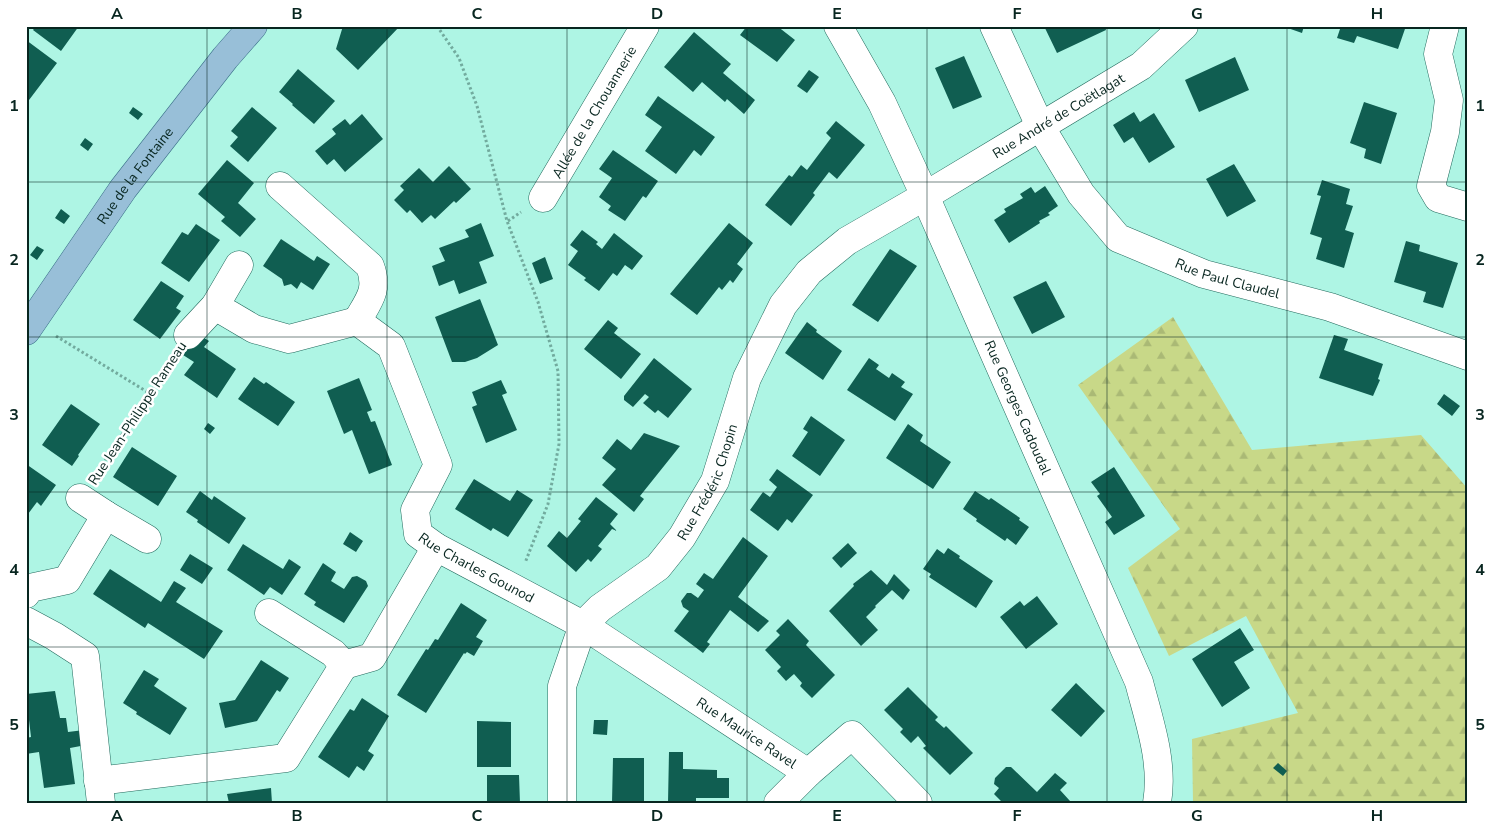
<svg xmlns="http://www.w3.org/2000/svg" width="1494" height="829" viewBox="0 0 1494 829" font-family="'Nunito Sans',sans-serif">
	<defs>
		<pattern id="forest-firs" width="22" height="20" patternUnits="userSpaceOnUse" patternTransform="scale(1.25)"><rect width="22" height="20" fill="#c8d888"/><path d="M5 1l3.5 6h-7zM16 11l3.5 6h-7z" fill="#aab975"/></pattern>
	</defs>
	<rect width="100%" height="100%" fill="#aef5e4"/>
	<path fill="url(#forest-firs)" d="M1173 317 1252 450 1421 435 1468 489V803H1193L1192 739 1298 713 1246 616 1169 656 1128 568 1180 529 1078 385Z"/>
	<path fill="#105e51" d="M36 26H79L61 51 33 30Z
		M343 26H400L358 70 336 49Z
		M747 26H777L795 40 777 62 740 35Z
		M1044 26H1105L1106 30 1057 53Z
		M1282 26H1304L1302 33Z
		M1341 26H1406L1398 49 1357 36 1354 43 1337 38Z
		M694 32 731 64 723 73 755 100 744 114 727 99 725 102 702 82 693 92 664 67Z
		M26 40 57 63 26 104Z
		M964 56 982 97 953 109 935 68Z
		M1235 57 1249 90 1199 112 1185 80Z
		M298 69 335 101 314 124 292 105 293 104 279 92Z
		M809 70 819 77 807 93 797 86Z
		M658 96 715 137 701 156 694 150 676 174 645 151 662 127 645 115Z
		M1364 102 1397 113 1381 164 1364 158 1366 149 1350 143Z
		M133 107 143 114 138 120 129 113Z
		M252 107 277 128 248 162 230 146 238 137 231 131Z
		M1134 112 1140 122 1154 113 1175 147 1149 163 1133 137 1124 143 1113 125Z
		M362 114 383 139 345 172 334 159 327 165 315 151 336 134 332 129 345 119 350 125Z
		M836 121 865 145 837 179 829 172 813 193 815 195 791 226 765 205 789 175 792 177 801 165 807 170 831 138 826 133Z
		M85 138 93 144 88 151 80 145Z
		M613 150 658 181 646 198 643 196 625 221 608 210 611 206 599 197 612 178 599 169Z
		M227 160 254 183 238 203 256 219 240 237 221 221 225 217 198 194Z
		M1234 164 1256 201 1227 217 1206 179Z
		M449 166 471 189 456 203 454 201 435 219 431 215 422 223 410 210 407 213 394 200 404 190 400 186 419 168 433 182Z
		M1322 180 1350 189 1346 204 1353 206 1345 230 1354 233 1344 268 1316 259 1322 238 1310 234 1321 196 1317 195Z
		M1045 186 1058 206 1048 213 1050 215 1039 221 1040 223 1009 243 994 220 1006 212 1004 209 1023 198 1020 194 1031 187 1035 193Z
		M61 209 70 216 64 224 55 218Z
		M481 223 494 256 479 262 487 283 459 294 454 280 439 286 432 266 445 261 439 248 469 237 465 230Z
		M729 223 753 243 737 264 743 269 733 283 730 280 722 290 719 287 697 315 670 294Z
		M196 224 220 240 189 282 161 263 182 232 188 235Z
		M582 230 598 242 596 244 602 249 614 233 643 256 632 270 625 265 617 276 613 273 599 291 584 280 586 278 568 265 578 251 570 245Z
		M281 239 314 261 317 256 330 264 313 290 301 282 297 289 291 284 284 286 282 279 263 266Z
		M1406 241 1420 245 1419 251 1458 263 1443 308 1423 302 1426 292 1394 282Z
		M37 246 44 250 37 260 30 255Z
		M890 249 917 266 878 322 852 305Z
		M545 257 553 279 540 284 532 263Z
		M161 281 184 296 176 308 181 311 160 339 133 320Z
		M1046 281 1065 317 1032 334 1013 297Z
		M480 299 498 345 477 358 465 362H452L435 317Z
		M608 320 618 328 614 333 641 354 621 379 584 349Z
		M807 322 817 330 816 332 842 351 823 380 785 353Z
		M198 334 209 341 204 347 236 369 217 398 184 375 194 362 183 355Z
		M1334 335 1348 339 1344 350 1383 364 1378 379 1380 380 1373 396 1319 378Z
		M654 358 692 389 668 418 658 410 655 413 643 403 649 397 645 394 633 407 624 400V396Z
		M869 358 879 365 876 369 889 378 892 373 905 382 901 387 913 394 895 421 847 390Z
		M254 377 264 384 266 382 295 402 278 426 238 399Z
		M359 378 372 410 367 412 371 422 375 421 392 465 369 474 352 430 344 434 327 391Z
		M501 380 507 393 502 395 517 430 486 443 472 407 477 405 472 392Z
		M1444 394 1460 406 1452 416 1437 404Z
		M71 404 100 424 78 455 79 456 72 466 42 445Z
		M811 416 845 440 820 476 792 456 808 432 803 429Z
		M208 423 215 428 210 434 204 429Z
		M908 424 923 435 920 441 951 462 933 489 886 458Z
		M644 433 680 446 640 496 644 499 634 512 602 485 616 469 602 458 617 439 631 450Z
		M132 447 177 476 158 506 113 477Z
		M26 464 56 485 41 506 37 502 28 514 26 513Z
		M1114 467 1145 516 1114 535 1105 522 1112 517 1097 496 1100 494 1091 482Z
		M777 469 813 495 792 523 787 519 778 531 750 510 763 492 770 497 777 487 769 480Z
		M474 479 510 501 517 490 533 500 508 537 493 528 491 531 455 509Z
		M200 491 212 500 214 496 246 518 229 544 197 522 198 520 186 512Z
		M975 491 989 500 991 498 1020 518 1019 520 1029 527 1016 545 1007 538 1005 541 976 521 977 519 963 509Z
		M596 497 618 514 610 524 617 531 612 529 598 546 602 549 591 562 588 559 576 572 547 546 559 531 567 538 581 521 578 519Z
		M350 532 363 541 356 552 343 544Z
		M743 537 768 556 738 597 769 621 758 632 730 610 707 642 710 644 703 653 674 631 689 611 683 607 681 601 687 593H691L698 598 704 590 696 584 704 573 713 579Z
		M848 543 857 553 841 568 832 558Z
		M243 544 283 569 289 559 301 567 282 595 270 587 264 595 227 570Z
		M948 548 960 556 959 558 993 581 976 608 929 577 931 574 923 569 937 549 944 554Z
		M190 554 213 568 202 584 180 570Z
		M323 563 336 572 331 581 344 589 352 577 357 576 366 581 368 586 344 623 314 605 316 602 304 594Z
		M110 569 161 602 174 581 186 588 176 602 223 631 204 659 148 623 145 628 93 594Z
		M871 570 887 585 894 574 910 590 903 600 892 590 875 606 876 607 866 617 878 630 861 646 829 611 854 586 853 584Z
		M1037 596 1058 624 1026 649 1000 617 1020 601 1024 606Z
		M461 603 487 620 476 637 483 641 474 656 467 652 465 654 464 653 426 713 397 695 426 649 428 650 435 639 438 640Z
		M788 619 809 641 806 645 835 675 812 698 800 686 802 683 794 674 786 681 777 671 781 667 765 650 780 635 776 631Z
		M1240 628 1254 650 1234 662 1250 688 1222 707 1192 659Z
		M261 660 289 678 280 692 277 690 257 721 225 728 219 703 235 700Z
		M144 670 159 679 154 686 187 708 170 735 136 714 137 712 123 703Z
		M1076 683 1105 711 1081 737 1051 710Z
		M908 687 938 717 935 720 944 728 946 726 973 753 950 775 923 748 926 746 918 736 911 743 900 732 903 729 884 710Z
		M55 691 60 718H66L68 732 84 730 86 745 70 748 75 784 44 788 39 752 26 754V738L31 737 26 694Z
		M362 698 389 716 368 751 374 755 364 771 357 766 349 778 318 757 350 709 354 711Z
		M594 720H608L607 735 593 734Z
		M477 721 511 722V767H477Z
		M669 752H683V769L717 770V778H729V798H696V803H668Z
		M613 758H644V803H612Z
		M1278 763 1287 771 1283 776 1273 768Z
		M1006 767H1011L1037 792 1055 773 1067 783 1060 790 1070 801 1068 803H1003L994 794 999 788 994 784 995 778Z
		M487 775H519L520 803H487Z
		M271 788 272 803H229L227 794Z"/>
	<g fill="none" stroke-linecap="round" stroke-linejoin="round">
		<defs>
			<g id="minor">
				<path id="s1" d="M838 26 882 103 925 196 1139 682C1149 721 1164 762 1157 803"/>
				<path id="s2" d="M994 26 1040 126 1081 194 1118 238 1204 274 1330 307 1468 356"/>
				<path d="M1445 26 1438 54 1449 100 1445 132 1431 186 1438 198 1468 207"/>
				<path d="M280 186 370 266C379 290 369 300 357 321"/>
				<path id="s3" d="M543 198 645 26"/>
				<path id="s4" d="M239 265 215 306 254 329 289 339 357 321 391 346 438 465 415 510 418 534 436 547 583 625 808 773 852 735 918 803"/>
				<path d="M188 335 215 306"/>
				<path d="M106 515 147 539"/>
				<path d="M26 594 30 588 67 580 106 515 80 498"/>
				<path d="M269 613 333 653 344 665 372 657 436 547"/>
				<path d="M26 621 54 636 85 656 101 803"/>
				<path d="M98 781 286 758 344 665"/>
				<path id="s5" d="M562 803V686L583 625 600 608 658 567 682 537 715 481 747 378 783 305 809 272 847 241 925 196 1141 66 1184 26"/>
				<path d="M778 803 808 773"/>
			</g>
			<g id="major">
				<path id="s6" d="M26 331 123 189 225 58 253 26"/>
			</g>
		</defs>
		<use href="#minor" stroke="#226a5d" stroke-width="29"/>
		<use href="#major" stroke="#396e87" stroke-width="29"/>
		<path stroke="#72ab9e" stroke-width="3" stroke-dasharray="2.5 2.5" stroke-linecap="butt" d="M437 26 459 58 477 106 507 221 538 302 558 371 559 444 548 504 525 563
			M508 221 521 212
			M56 336 149 393
			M94 477 173 357"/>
		<use href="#minor" stroke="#fff" stroke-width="28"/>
		<use href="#major" stroke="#98bfd8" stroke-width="28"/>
	</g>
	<path fill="none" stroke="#082620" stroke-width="1" stroke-opacity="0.55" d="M207 26V803M387 26V803M567 26V803M747 26V803M927 26V803M1107 26V803M1287 26V803M26 182H1468M26 337H1468M26 492H1468M26 647H1468"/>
	<g text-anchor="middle" stroke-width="5" stroke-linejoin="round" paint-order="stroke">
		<g font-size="14" fill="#082620" stroke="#fff">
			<text dy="5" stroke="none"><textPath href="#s3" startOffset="100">Allée de la Chouannerie</textPath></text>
			<text dy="5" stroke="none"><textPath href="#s5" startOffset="906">Rue André de Coëtlagat</textPath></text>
			<text dy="5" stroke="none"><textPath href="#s6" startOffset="190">Rue de la Fontaine</textPath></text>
			<text dy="5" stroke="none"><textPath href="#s2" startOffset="364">Rue Paul Claudel</textPath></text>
			<text dy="5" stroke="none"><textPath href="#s1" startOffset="422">Rue Georges Cadoudal</textPath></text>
			<text transform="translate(137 413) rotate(-57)" y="5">Rue Jean-Philippe Rameau</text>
			<text dy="5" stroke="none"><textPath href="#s5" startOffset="376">Rue Frédéric Chopin</textPath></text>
			<text dy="5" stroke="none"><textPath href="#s4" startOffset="512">Rue Charles Gounod</textPath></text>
			<text dy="5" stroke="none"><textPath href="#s4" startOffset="829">Rue Maurice Ravel</textPath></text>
		</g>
	</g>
	<rect width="1494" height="829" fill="none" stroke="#ffffff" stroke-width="55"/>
	<rect x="28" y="28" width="1438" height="774" fill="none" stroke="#082620" stroke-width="2"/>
	<g font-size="16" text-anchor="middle" font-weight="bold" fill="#082620">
		<text x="117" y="19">A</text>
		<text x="297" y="19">B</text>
		<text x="477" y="19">C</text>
		<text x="657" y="19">D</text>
		<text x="837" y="19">E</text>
		<text x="1017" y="19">F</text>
		<text x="1197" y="19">G</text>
		<text x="1377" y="19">H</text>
		<text x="14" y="111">1</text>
		<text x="1480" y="111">1</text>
		<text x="14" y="265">2</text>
		<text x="1480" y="265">2</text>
		<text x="14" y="420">3</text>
		<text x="1480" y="420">3</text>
		<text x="14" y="575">4</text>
		<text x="1480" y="575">4</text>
		<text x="14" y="730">5</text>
		<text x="1480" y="730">5</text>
		<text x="117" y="821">A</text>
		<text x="297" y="821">B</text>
		<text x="477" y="821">C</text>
		<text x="657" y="821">D</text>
		<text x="837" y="821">E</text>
		<text x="1017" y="821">F</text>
		<text x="1197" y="821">G</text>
		<text x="1377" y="821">H</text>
	</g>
</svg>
